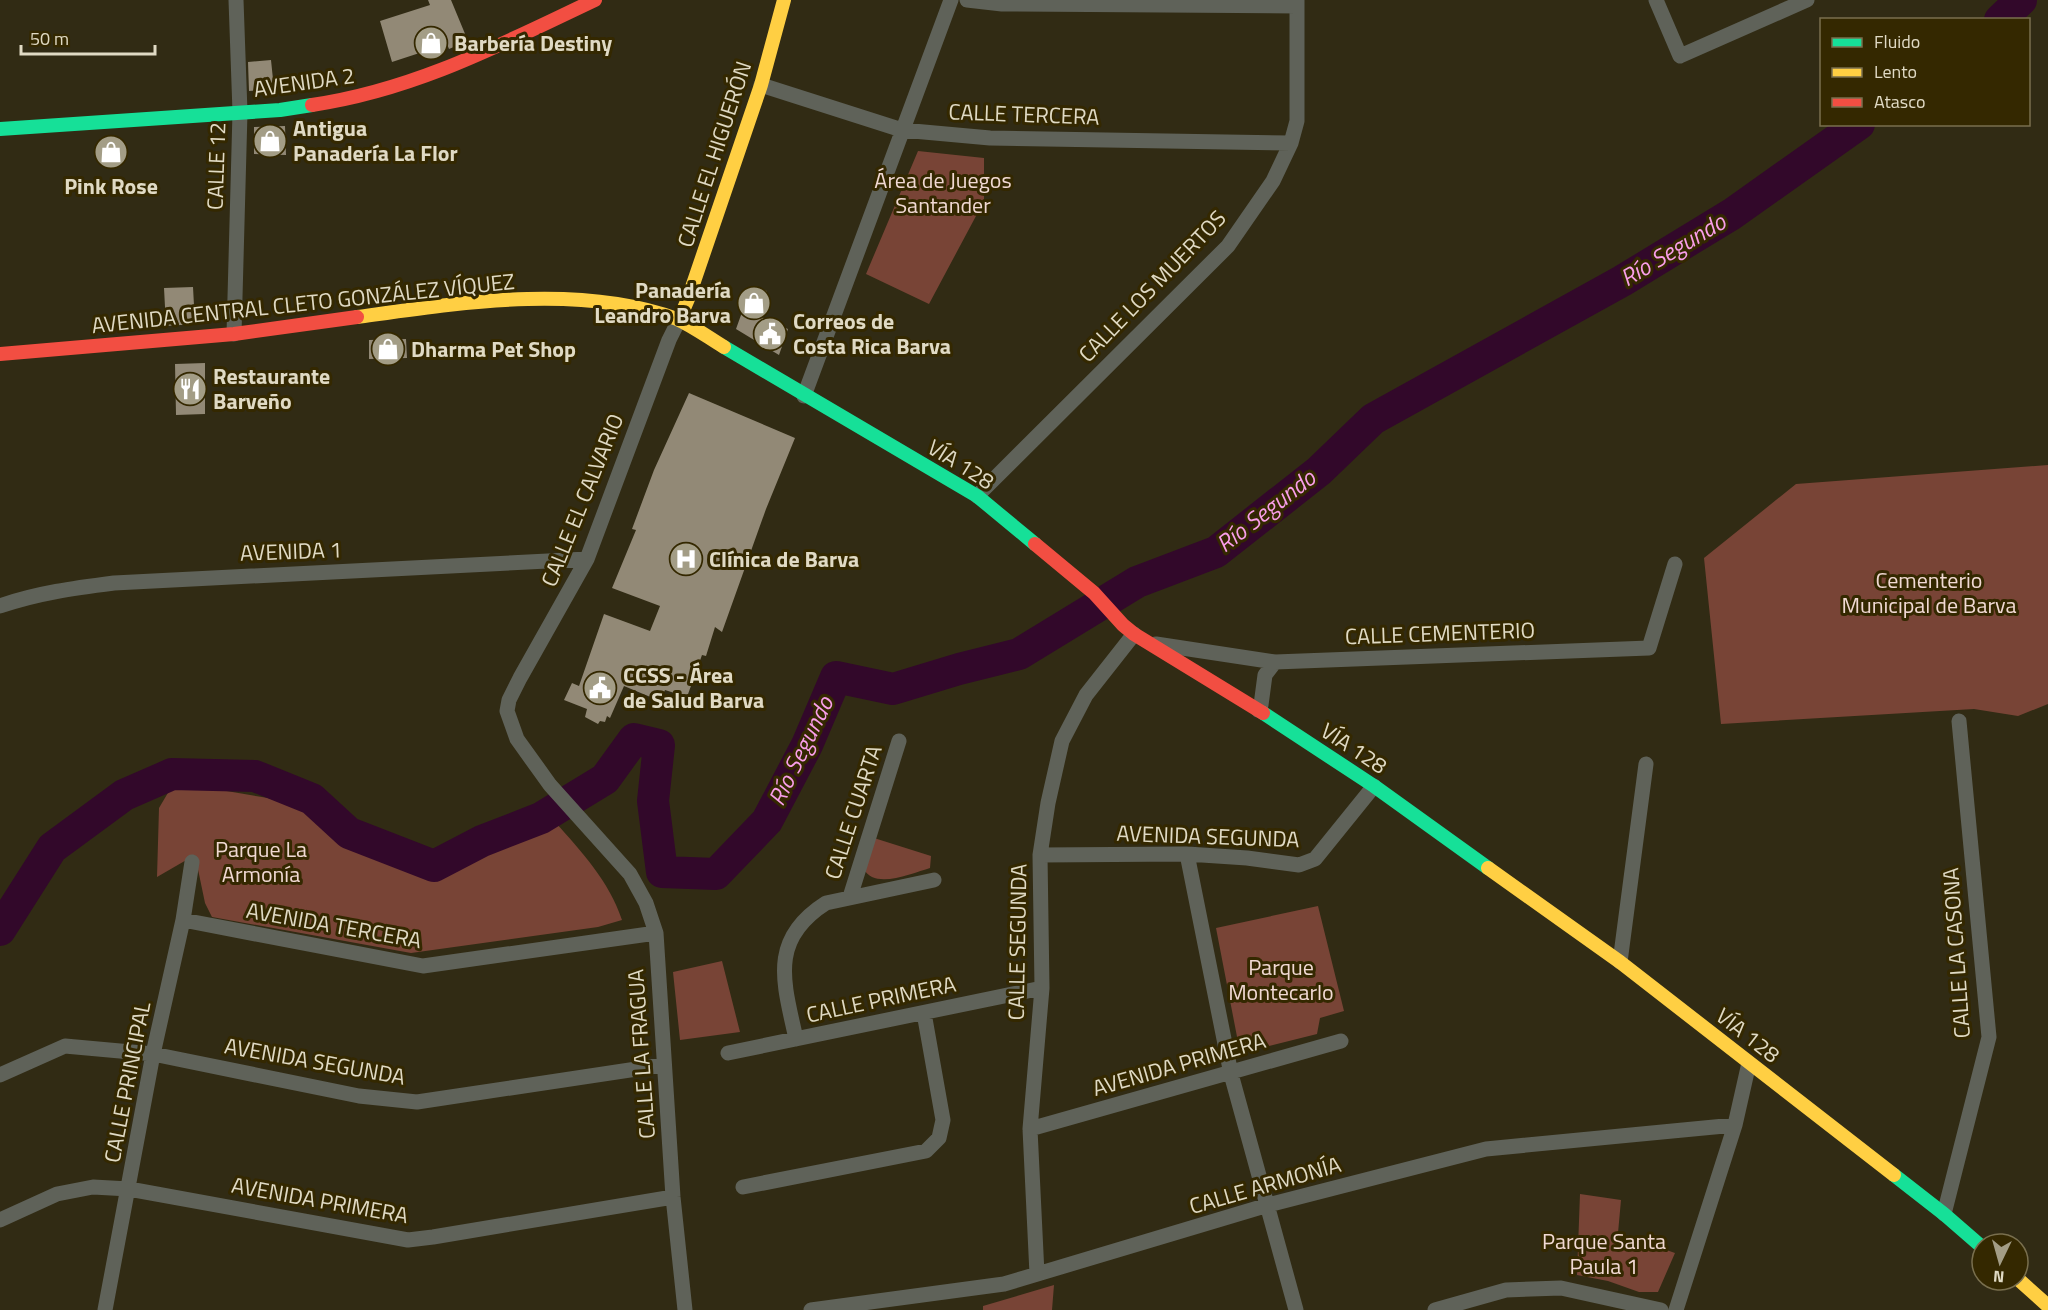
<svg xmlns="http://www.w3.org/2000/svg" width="2048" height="1310" viewBox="0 0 2048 1310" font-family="'Titillium Web',sans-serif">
	<rect width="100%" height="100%" fill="#312b14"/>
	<path fill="#784436" d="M918 151 984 158V201L929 304 866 274Z
		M2048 465V704L2018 716 1974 709 1721 724 1704 558 1796 484Z
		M172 786 209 788 268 798 308 812 342 842 430 879 555 822C582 852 609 881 622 920L598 927 411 953 212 917 205 903 195 855 157 877 159 808Z
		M874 838 931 856 930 868C913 873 874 890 864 869Z
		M1318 906 1344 1011 1320 1018 1317 1034 1249 1051 1239 1047 1216 928Z
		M722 961 740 1032 680 1040 673 972Z
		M1580 1194 1621 1200 1618 1233 1675 1253 1658 1292H1639L1608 1281 1577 1275Z
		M1054 1285 1052 1310H983V1306Z"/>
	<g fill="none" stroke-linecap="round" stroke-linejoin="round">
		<path stroke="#32082a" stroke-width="32" d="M2000 20 2021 0
			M0 930 52 848 124 795 172 774 255 776 312 799 349 833 434 866 482 841 541 818 605 779 634 739 659 745 653 801 662 872 716 874 767 821 807 745 836 677 893 689 959 669 1019 654 1137 582 1216 552 1319 471 1373 419 1622 281 1732 214 1859 124"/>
	</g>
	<path fill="#928976" d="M428 0H451L468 41 449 49 447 44 392 62 380 21 430 5Z
		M271 60 274 89 249 91 248 62Z
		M285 126 286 155 254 154V127Z
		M118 141V163H103V142Z
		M193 287 195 324 166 326 164 288Z
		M751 287 767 291 759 316 788 329 779 355 736 329Z
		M406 339 407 358 369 359V340Z
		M205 363V414L176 415 175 364Z
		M689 393 795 438 766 509 722 632 715 627 706 656 702 655 687 697 665 690 660 701 624 686 610 718 607 716 605 722 600 721 598 724 585 717 587 709 564 700 572 683 579 686 604 614 650 631 660 606 612 588 636 530 632 529 654 470Z"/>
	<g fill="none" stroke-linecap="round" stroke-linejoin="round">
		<path stroke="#5f6259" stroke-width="15" d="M967 0 1002 4 1297 6
			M1656 0 1680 56 1807 0
			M761 85 902 130 990 138 1291 143
			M679 320 669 340 587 559 520 678 509 700 507 711 517 739 550 785 630 874 646 903 656 933 673 1197 685 1310
			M234 334 240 112 236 0
			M804 396 951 0
			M977 496 1228 246 1273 181 1291 143 1297 121V0
			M0 606C37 593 75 588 114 583L587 559
			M1156 644 1275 662 1649 648 1675 564
			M1258 710 1261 705 1265 675 1275 662
			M1187 854 1231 1074 1296 1310
			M1040 855 1187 854 1247 858 1299 865 1315 859 1374 786
			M850 897 899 741
			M183 920 423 966 656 933
			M1620 962 1646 764
			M796 1039C784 983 768 940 826 903L934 880
			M728 1053 1042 988
			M0 1075 65 1046 153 1054 359 1096 417 1102 663 1065
			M1030 1129 1341 1041
			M743 1187 926 1151 939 1138 943 1120 924 1013
			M1944 1214 1989 1037 1959 721
			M0 1220 57 1194 93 1187 129 1189 408 1240 433 1237 673 1197
			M1037 1274 1030 1129 1042 988 1040 855 1048 803 1062 741 1086 695 1134 634
			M105 1310 153 1054 183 920 192 862
			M811 1310 1004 1284 1268 1205 1486 1149 1735 1125
			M1435 1310 1506 1290 1561 1288 1661 1310
			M1676 1310 1735 1125 1749 1063"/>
		<path stroke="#16e098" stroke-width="14" d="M0 129 280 110 312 105
			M724 347 977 496 1035 544
			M1263 713 1374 786 1488 868
			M1894 1175 1944 1214 1982 1247"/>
		<path stroke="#ffcf43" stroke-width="14" d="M357 317C458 303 579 283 677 319 693 326 709 338 724 347
			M679 320 688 299 761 85 784 0
			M1488 868 1620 962 1894 1175
			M2018 1279 2048 1306"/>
		<path stroke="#f24e42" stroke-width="14" d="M312 105C415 90 502 44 595 0
			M0 354 234 334 357 317
			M1035 544 1094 593 1123 625 1134 634 1263 713"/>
	</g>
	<defs>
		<symbol id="shop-disc" viewBox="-11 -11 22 22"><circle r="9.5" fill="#a39d86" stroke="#342800"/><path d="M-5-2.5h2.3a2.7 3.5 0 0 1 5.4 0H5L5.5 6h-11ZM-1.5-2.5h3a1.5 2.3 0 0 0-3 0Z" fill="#fff"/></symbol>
		<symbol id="civic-disc" viewBox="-11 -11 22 22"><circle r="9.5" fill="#a39d86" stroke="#342800"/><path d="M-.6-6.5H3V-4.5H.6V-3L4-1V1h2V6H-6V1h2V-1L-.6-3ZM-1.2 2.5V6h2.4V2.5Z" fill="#fff"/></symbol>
		<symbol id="restaurant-disc" viewBox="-11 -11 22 22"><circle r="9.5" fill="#a39d86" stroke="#342800"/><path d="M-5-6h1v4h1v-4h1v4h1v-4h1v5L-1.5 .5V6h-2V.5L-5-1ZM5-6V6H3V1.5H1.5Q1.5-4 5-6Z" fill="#fff"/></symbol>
		<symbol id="hospital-disc" viewBox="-11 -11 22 22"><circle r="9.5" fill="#a39d86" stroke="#342800"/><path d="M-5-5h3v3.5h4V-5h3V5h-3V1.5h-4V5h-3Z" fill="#fff"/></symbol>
	</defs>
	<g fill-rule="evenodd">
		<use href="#shop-disc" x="412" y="24" width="38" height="38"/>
		<use href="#shop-disc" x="251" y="122" width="38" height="38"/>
		<use href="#shop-disc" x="92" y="133" width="38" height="38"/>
		<use href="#shop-disc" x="735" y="284" width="38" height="38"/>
		<use href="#civic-disc" x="751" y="315" width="38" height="38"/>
		<use href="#shop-disc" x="369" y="330" width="38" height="38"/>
		<use href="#restaurant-disc" x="171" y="370" width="38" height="38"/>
		<use href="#hospital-disc" x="667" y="540" width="38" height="38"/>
		<use href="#civic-disc" x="581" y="669" width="38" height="38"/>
	</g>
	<g text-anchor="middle" stroke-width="6" stroke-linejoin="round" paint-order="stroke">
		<g font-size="22" font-weight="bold" fill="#e0dac4" stroke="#342800" text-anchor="start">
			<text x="454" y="51">Barbería Destiny</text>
			<text x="293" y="136">Antigua<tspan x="293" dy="25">Panadería La Flor</tspan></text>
			<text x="111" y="194" text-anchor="middle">Pink Rose</text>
			<text x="731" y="298" text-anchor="end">Panadería<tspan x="731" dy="25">Leandro Barva</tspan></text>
			<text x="793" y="329">Correos de<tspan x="793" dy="25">Costa Rica Barva</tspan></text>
			<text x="411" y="357">Dharma Pet Shop</text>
			<text x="213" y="384">Restaurante<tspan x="213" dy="25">Barveño</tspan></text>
			<text x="709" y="567">Clínica de Barva</text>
			<text x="623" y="683">CCSS - Área<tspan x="623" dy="25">de Salud Barva</tspan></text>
		</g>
		<g font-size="22" fill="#e0dac4" stroke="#342800">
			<text transform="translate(304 82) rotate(-8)" y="8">AVENIDA 2</text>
			<text transform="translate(1024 114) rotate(2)" y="8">CALLE TERCERA</text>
			<text transform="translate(714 154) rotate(-72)" y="8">CALLE EL HIGUERÓN</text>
			<text transform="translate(216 166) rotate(-88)" y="8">CALLE 12</text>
			<text transform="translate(1152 286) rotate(-46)" y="8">CALLE LOS MUERTOS</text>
			<text transform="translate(303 303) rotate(-6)" y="8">AVENIDA CENTRAL CLETO GONZÁLEZ VÍQUEZ</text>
			<text transform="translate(961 464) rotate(32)" y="8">VÍA 128</text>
			<text transform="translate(582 500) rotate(-68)" y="8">CALLE EL CALVARIO</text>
			<text transform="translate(291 551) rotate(-2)" y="8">AVENIDA 1</text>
			<text transform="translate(1440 633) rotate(-2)" y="8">CALLE CEMENTERIO</text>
			<text transform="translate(1354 748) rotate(33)" y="8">VÍA 128</text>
			<text transform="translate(853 812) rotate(-72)" y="8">CALLE CUARTA</text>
			<text transform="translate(1208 836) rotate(2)" y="8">AVENIDA SEGUNDA</text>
			<text transform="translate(334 925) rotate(10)" y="8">AVENIDA TERCERA</text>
			<text transform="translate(1017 942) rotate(-89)" y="8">CALLE SEGUNDA</text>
			<text transform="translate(1956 953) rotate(-94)" y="8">CALLE LA CASONA</text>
			<text transform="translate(881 999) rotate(-12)" y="8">CALLE PRIMERA</text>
			<text transform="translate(1748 1035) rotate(38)" y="8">VÍA 128</text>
			<text transform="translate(641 1054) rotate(-94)" y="8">CALLE LA FRAGUA</text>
			<text transform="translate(315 1061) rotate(10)" y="8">AVENIDA SEGUNDA</text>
			<text transform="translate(1179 1064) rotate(-16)" y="8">AVENIDA PRIMERA</text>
			<text transform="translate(127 1082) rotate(-79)" y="8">CALLE PRINCIPAL</text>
			<text transform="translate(1265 1185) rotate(-16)" y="8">CALLE ARMONÍA</text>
			<text transform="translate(320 1200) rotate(10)" y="8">AVENIDA PRIMERA</text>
		</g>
		<g font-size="22" fill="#f1d9d3" stroke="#342800">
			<text x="943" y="188">Área de Juegos<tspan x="943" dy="25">Santander</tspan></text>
			<text x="1929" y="588">Cementerio<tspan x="1929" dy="25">Municipal de Barva</tspan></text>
			<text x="261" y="857">Parque La<tspan x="261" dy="25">Armonía</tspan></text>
			<text x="1281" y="975">Parque<tspan x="1281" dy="25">Montecarlo</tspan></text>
			<text x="1604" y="1249">Parque Santa<tspan x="1604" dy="25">Paula 1</tspan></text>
		</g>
		<g font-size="24" font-style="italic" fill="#f99ee9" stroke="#342800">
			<text transform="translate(1673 250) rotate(-31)" y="8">Río Segundo</text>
			<text transform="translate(1266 511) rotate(-38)" y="8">Río Segundo</text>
			<text transform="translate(801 751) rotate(-64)" y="8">Río Segundo</text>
		</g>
	</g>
	<rect x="1820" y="18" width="210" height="108" fill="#342800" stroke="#796f4e" stroke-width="1.5"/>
	<rect x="1832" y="38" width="30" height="9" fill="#16e098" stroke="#796f4e" stroke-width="1.5"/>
	<text x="1874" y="48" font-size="18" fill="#e0dac4">Fluido</text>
	<rect x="1832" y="68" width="30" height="9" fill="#ffcf43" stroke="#796f4e" stroke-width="1.5"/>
	<text x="1874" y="78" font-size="18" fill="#e0dac4">Lento</text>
	<rect x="1832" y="98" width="30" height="9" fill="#f24e42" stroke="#796f4e" stroke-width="1.5"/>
	<text x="1874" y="108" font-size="18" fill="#e0dac4">Atasco</text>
	<g transform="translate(2000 1262) rotate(185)"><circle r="28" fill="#342800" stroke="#796f4e" stroke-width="1.5"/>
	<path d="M0-4.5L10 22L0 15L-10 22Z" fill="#a39d86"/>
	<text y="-9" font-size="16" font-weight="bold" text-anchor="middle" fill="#e0dac4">N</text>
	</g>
	<path d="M21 45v9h134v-9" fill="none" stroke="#e0dac4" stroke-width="3"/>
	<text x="30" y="45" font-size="18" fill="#e0dac4" stroke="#342800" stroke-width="4.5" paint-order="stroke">50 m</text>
</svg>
